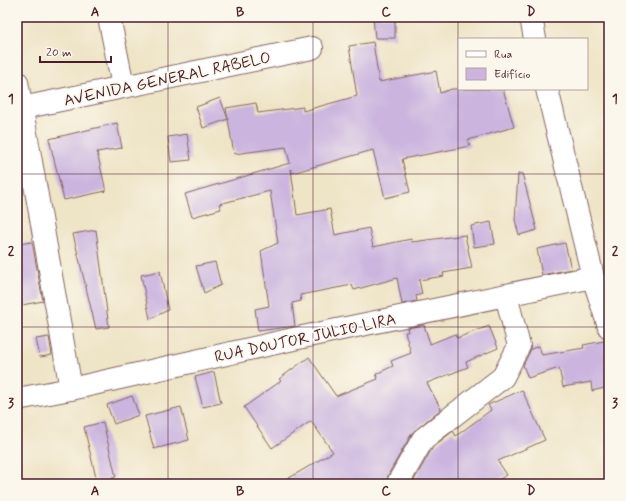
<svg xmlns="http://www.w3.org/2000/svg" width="626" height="501" viewBox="0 0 626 501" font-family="Mynerve,sans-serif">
	<rect width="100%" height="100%" fill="#fbf7ec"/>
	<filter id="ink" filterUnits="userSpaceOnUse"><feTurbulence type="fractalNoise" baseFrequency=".025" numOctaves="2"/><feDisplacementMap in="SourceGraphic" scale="8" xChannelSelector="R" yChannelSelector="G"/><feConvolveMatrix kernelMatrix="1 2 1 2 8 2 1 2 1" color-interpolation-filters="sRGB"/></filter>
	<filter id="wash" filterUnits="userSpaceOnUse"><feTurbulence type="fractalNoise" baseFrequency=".012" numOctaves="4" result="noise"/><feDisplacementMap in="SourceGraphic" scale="16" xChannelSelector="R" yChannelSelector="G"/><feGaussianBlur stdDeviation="0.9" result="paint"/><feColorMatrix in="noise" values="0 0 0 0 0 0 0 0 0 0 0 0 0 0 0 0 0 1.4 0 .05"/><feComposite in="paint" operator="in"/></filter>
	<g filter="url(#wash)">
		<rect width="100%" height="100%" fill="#eee4c6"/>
		<g id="blocks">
			<path fill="#cbb5df" d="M373 17H395V38H375Z
				M373 42 379 82 436 71 440 93 452 89H503L514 127 468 140 470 146 402 159 410 192 385 198 373 150 292 173 291 169 297 215 330 209 335 235 369 228 373 247 411 239 412 242 465 235 472 268 443 273 444 276 419 280 422 294 416 296 417 301 402 304 397 278 354 290 352 285 300 295 301 301 292 303 295 326 258 331 255 309 269 306 261 251 278 243 270 191 219 204 221 209 192 217 185 194 290 163 286 147 234 154 226 108 256 103 258 113 303 107V111L357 96 349 46Z
				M220 98 228 119 203 128 196 107Z
				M117 123 122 148 97 152 106 191 64 200 49 139Z
				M187 134 191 160 171 162 168 137Z
				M522 173 537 230 519 235 515 220 518 174Z
				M491 222 495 244 474 247 471 226Z
				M96 230 109 327 96 329 73 234Z
				M32 242 43 301 22 305 17 277V244Z
				M565 243 571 269 542 275 537 249Z
				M215 262 221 285 204 293 196 266Z
				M160 271 168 310 150 319 141 275Z
				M424 325 430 344 455 334 457 338 489 326 498 348 466 362 468 367 427 383 441 409 412 433 388 475 387 484H279L333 452 311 421 272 448 244 407 281 381 279 379 309 357 336 396 378 379 376 374 393 366 391 361 411 353 405 332H408L407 328Z
				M49 337 52 355 40 357 36 339Z
				M609 340V387L592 391 591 382 563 387 559 368 528 378 523 365 531 349 539 346 542 355 584 348 583 345Z
				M214 372 221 403 203 407 195 377Z
				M522 390 545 440 498 461 507 475 491 484H413V482L433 447 453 431 456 436 491 410 488 405Z
				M132 396 139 415 114 424 107 405Z
				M181 407 189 440 154 449 145 416Z
				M103 422 116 477 97 482 84 427Z"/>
		</g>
	</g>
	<g filter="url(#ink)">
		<use href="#blocks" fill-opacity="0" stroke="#836461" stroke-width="1"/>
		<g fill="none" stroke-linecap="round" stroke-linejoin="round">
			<defs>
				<path id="street" d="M109 17 123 86
					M531 17 535 39
					M17 82 71 389
					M547 89 593 277 609 327
					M22 108 312 48
					M17 399 71 389 298 338 593 277
					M401 484 399 481 423 439 503 377 519 346 506 295"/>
			</defs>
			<use href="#street" stroke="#836461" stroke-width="24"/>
			<use href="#street" stroke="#fff" stroke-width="22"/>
		</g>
	</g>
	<path fill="none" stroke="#4a1f2b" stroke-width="1" stroke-opacity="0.55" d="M168 17V484M313 17V484M458 17V484M17 174H609M17 327H609"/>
	<g text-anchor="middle" stroke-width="3.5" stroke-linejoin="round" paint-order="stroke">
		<g font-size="16" fill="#4a1f2b" stroke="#fbf7ec">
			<text transform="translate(167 78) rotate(-12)" y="6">AVENIDA GENERAL RABELO</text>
			<text transform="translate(305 337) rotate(-12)" y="6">RUA DOUTOR JULIO LIRA</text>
		</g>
	</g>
	<rect width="626" height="501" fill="none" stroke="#fbf7ec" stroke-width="44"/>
	<rect x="458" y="38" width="130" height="52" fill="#fbf7ec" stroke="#b4a19f"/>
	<rect x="466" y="51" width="20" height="6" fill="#ffffff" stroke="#b4a19f"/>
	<text x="494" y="58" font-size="12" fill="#4a1f2b">Rua</text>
	<rect x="466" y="68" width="20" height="12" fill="#cbb5df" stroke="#b4a19f"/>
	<text x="494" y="78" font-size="12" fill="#4a1f2b">Edifício</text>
	<path d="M40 56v6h71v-6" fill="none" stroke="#4a1f2b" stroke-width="2"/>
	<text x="46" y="56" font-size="12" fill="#4a1f2b" stroke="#fbf7ec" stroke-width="3" paint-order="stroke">20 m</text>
	<rect x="22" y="22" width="582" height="457" fill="none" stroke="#4a1f2b" stroke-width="1.5"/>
	<g font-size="13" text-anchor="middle" font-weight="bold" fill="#4a1f2b">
		<text x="95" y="16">A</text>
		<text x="240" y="16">B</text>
		<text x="386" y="16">C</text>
		<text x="531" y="16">D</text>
		<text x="11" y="103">1</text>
		<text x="615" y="103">1</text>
		<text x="11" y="255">2</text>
		<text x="615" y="255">2</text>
		<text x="11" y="407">3</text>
		<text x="615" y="407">3</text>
		<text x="95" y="495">A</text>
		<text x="240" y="495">B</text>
		<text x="386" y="495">C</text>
		<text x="531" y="495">D</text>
	</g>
</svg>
